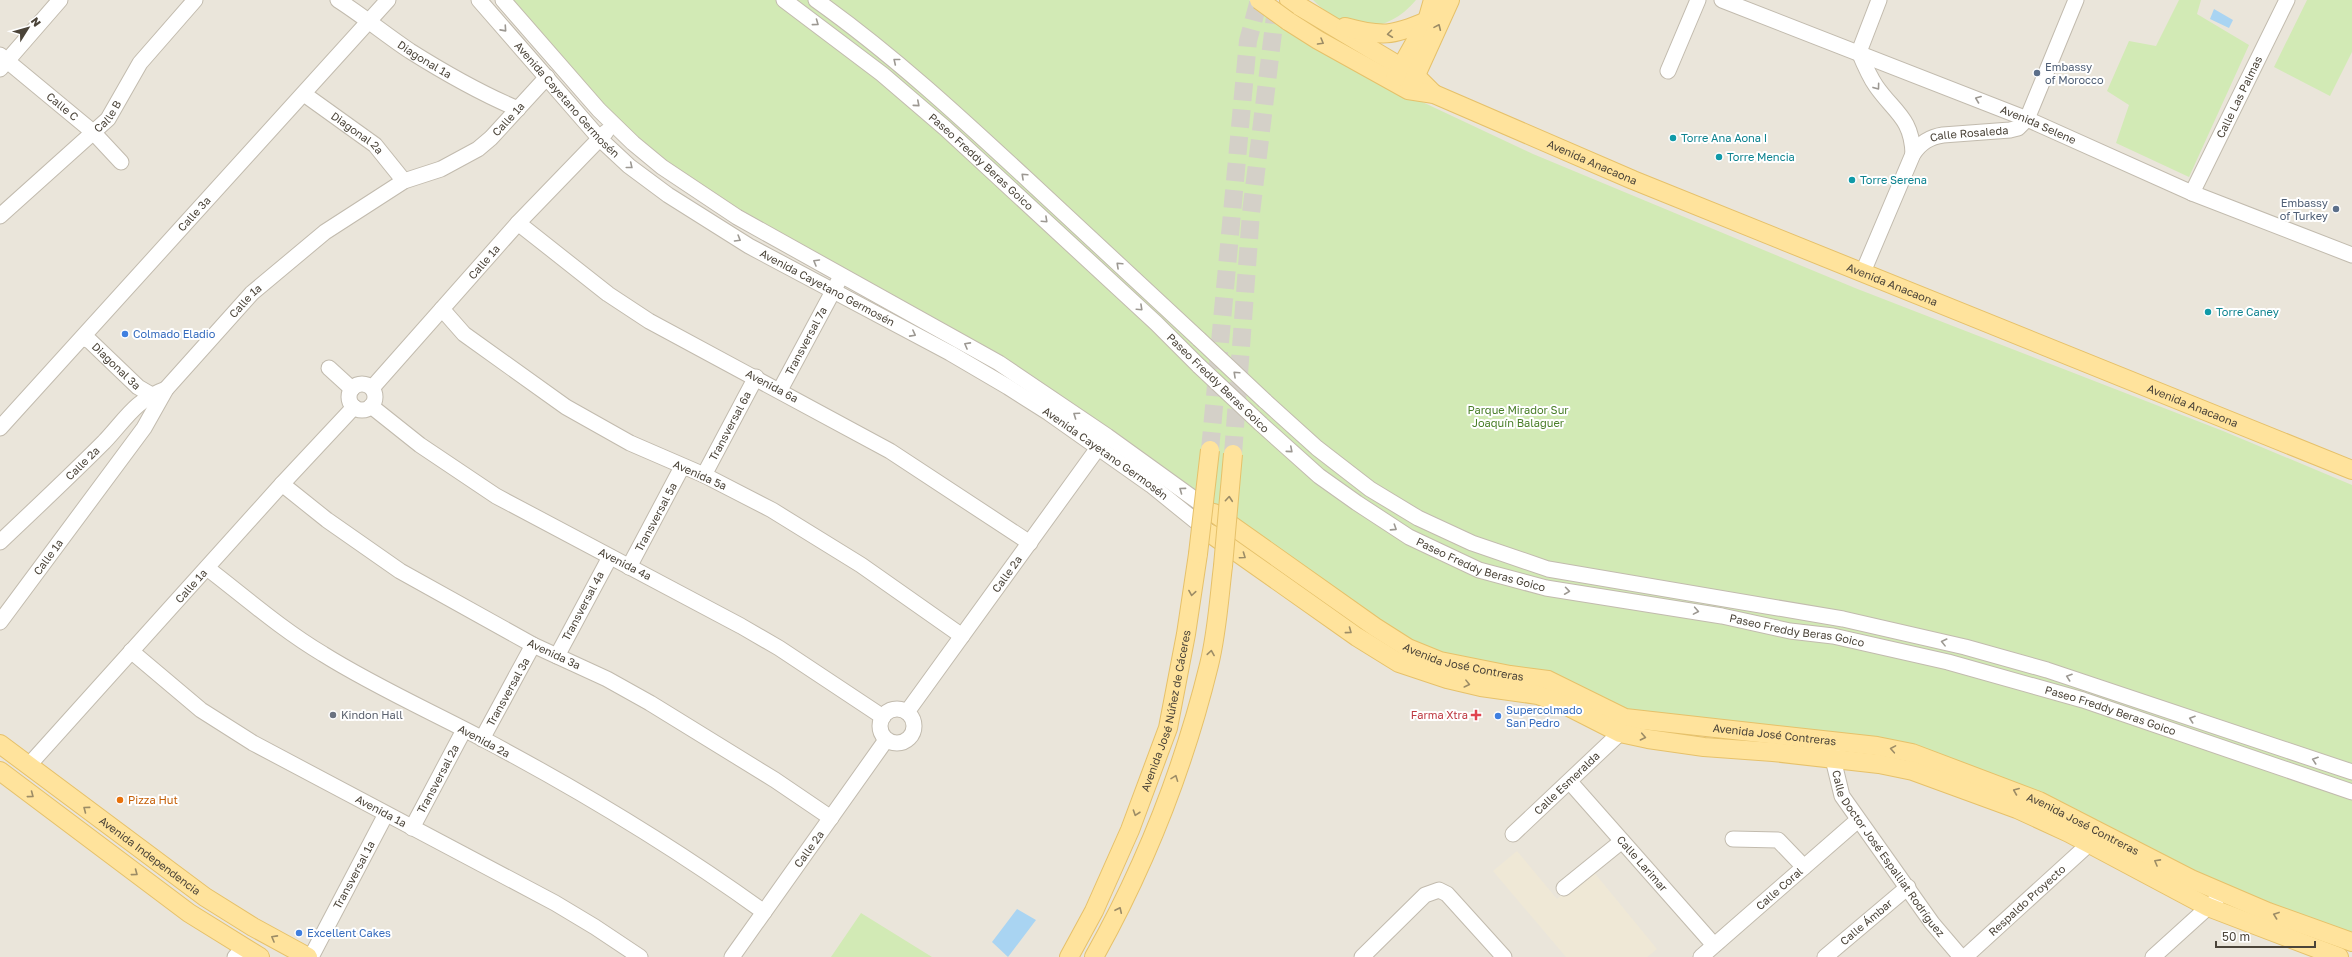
<svg xmlns="http://www.w3.org/2000/svg" width="2352" height="957" viewBox="0 0 2352 957" font-family="'Golos Text',sans-serif">
	<rect width="100%" height="100%" fill="#f6f3ec"/>
	<path fill="#eae5da" d="M0 0H2352V957H0Z"/>
	<path fill="#efe8d6" d="M1517 851 1557 899 1592 870 1657 949 1647 957H1566L1493 871Z"/>
	<path fill="#d2eab5" d="M506 0H1249L1289 30 1399 91 1533 154 1855 288 2223 431 2352 485V935L2237 892 2127 838 1704 720 1623 709 1540 671 1482 662 1425 648 1379 622 1110 431 755 223 641 146Z
		M1313 0H1416C1385 37 1345 33 1313 0Z
		M2179 0H2201L2197 14 2249 45 2189 177 2116 143 2129 105 2107 91 2129 41 2156 46Z
		M2307 0H2352V52L2330 96 2274 67Z
		M861 913 932 957H831Z"/>
	<path fill="#a9d4f2" d="M2214 9 2233 20 2229 28 2210 19Z
		M1017 909 1036 920 1008 957 992 942Z"/>
	<g fill="none" stroke-linecap="round" stroke-linejoin="round">
		<path stroke="#d4d0c8" stroke-width="18" stroke-dasharray="18 9" stroke-linecap="butt" d="M1210 450 1248 41 1259 0
			M1233 454 1251 213 1277 0"/>
		<defs>
			<g id="minor">
				<path id="s1" d="M338 0C363 16 386 35 410 51 445 73 480 93 518 109"/>
				<path id="s2" d="M479 0 600 139 629 166 668 195 749 246 950 353 1008 387 1049 413 1151 485 1209 532"/>
				<path d="M503 0 599 110 633 143 662 167 737 217 999 363 1107 436 1211 511"/>
				<path id="s3" d="M784 0 882 74 945 128 1156 323 1199 366"/>
				<path d="M816 0C892 54 960 117 1028 180 1085 233 1142 286 1199 339"/>
				<path id="s4" d="M1722 0 2027 119 2192 193 2352 255"/>
				<path d="M1859 52C1864 64 1869 76 1876 86 1894 112 1912 118 1913 154"/>
				<path d="M1859 52 1879 0"/>
				<path id="s5" d="M0 55 93 132 121 162"/>
				<path d="M0 69 60 0"/>
				<path d="M1668 71 1698 0"/>
				<path id="s6" d="M304 94 375 145 404 181"/>
				<path id="s7" d="M2192 193 2287 0"/>
				<path id="s8" d="M0 216 108 119 140 63 195 0"/>
				<path d="M518 223 608 294 649 321 890 451 1030 543"/>
				<path id="s9" d="M1863 272 1913 154C1921 142 1930 137 1943 135L2010 130 2018 128 2027 119 2076 0"/>
				<path d="M442 309 464 334 566 407 630 443 704 475 772 510 861 565 962 636"/>
				<path id="s10" d="M83 338 90 341 138 387 150 394"/>
				<path d="M329 368 352 389"/>
				<circle cx="362" cy="397" r="13"/>
				<path d="M372 388 518 223 606 132"/>
				<path d="M780 390 838 282"/>
				<path d="M1265 401 1317 448 1370 489 1418 518 1472 543 1548 569 1843 619 1965 647 2047 670 2352 772"/>
				<path d="M371 406 420 445 496 496 741 626 779 648 883 717"/>
				<path id="s11" d="M1261 424 1319 476 1357 503 1409 537 1479 570 1546 588 1722 616 1790 631 1833 636 1948 662 2083 700 2352 792"/>
				<path id="s12" d="M0 428 388 0"/>
				<path d="M704 475 756 377"/>
				<path d="M282 484 327 520 400 571 533 645 607 679 650 703 775 780 831 818"/>
				<path id="s13" d="M0 542C35 509 70 476 104 442 125 420 135 400 166 389"/>
				<path d="M629 567 682 467"/>
				<path d="M207 568C245 597 281 629 323 654 374 686 430 711 483 739 581 791 674 847 764 912"/>
				<path id="s14" d="M0 622 144 428 166 389 252 293 325 232 404 181 441 169 478 149 491 138 547 77"/>
				<path d="M131 651 201 710 253 743 555 903 595 927 640 957"/>
				<path d="M557 656 610 557"/>
				<circle cx="897" cy="726" r="17"/>
				<path d="M907 712 1103 441"/>
				<path d="M482 739 533 645"/>
				<path id="s15" d="M1835 749 1833 759 1842 796 1932 923 1961 957"/>
				<path d="M29 765 282 484 354 407"/>
				<path id="s16" d="M1570 782 1714 945"/>
				<path d="M412 828 464 730"/>
				<path id="s17" d="M1513 834 1620 733"/>
				<path d="M1733 839 1778 840 1804 867"/>
				<path d="M1564 888 1622 841"/>
				<path d="M235 957 244 948"/>
				<path d="M311 957 386 814"/>
				<path d="M732 957 886 740"/>
				<path d="M1362 957 1425 895 1439 890 1447 894 1504 957"/>
				<path id="s18" d="M1701 957 1858 820"/>
				<path id="s19" d="M1825 957 1908 887"/>
				<path id="s20" d="M1965 957 2089 844"/>
				<path d="M2153 957 2216 900"/>
			</g>
			<g id="major">
				<path d="M1289 0 1416 76 1434 94"/>
				<path id="s21" d="M1288 21 1318 40 1408 90 1434 94 1633 180 2352 470"/>
				<path d="M1345 27C1382 37 1392 36 1427 21"/>
				<path d="M1395 78 1427 21 1433 0"/>
				<path d="M1411 86 1450 0"/>
				<path id="s22" d="M1214 513 1375 627 1408 648 1440 661 1510 675 1548 680 1625 718 1877 746 1912 753 2039 801 2191 879 2268 912 2352 942"/>
				<path d="M1211 534 1357 637 1399 663 1447 679 1481 687 1538 695 1565 705 1620 733 1648 739 1704 747 1773 752 1879 764 1913 771 2017 809 2069 833 2208 907 2339 957"/>
				<path id="s23" d="M0 744 205 897 253 927 308 957"/>
				<path d="M0 771 189 913 260 957"/>
				<path id="s24" d="M1069 957 1094 911 1130 830 1168 728 1186 634 1198 554"/>
				<path d="M1094 957C1145 866 1184 767 1209 665 1217 633 1219 599 1223 566"/>
			</g>
		</defs>
		<use href="#minor" stroke="#c2bbae" stroke-width="17"/>
		<use href="#major" stroke="#e6c16a" stroke-width="20"/>
		<use href="#minor" stroke="#fff" stroke-width="15"/>
		<use href="#major" stroke="#ffe39c" stroke-width="18"/>
		<defs>
			<path id="minor-bridge" d="M1199 339 1265 401
				M1199 366 1261 424"/>
			<path id="major-bridge" d="M1259 0 1288 21
				M1198 554 1210 450
				M1223 566 1233 454"/>
		</defs>
		<use href="#minor-bridge" stroke="#c2bbae" stroke-width="17" stroke-linecap="butt"/>
		<use href="#major-bridge" stroke="#e6c16a" stroke-width="20" stroke-linecap="butt"/>
		<use href="#minor-bridge" stroke="#fff" stroke-width="15"/>
		<use href="#major-bridge" stroke="#ffe39c" stroke-width="18"/>
	</g>
	<defs><path id="oneway-chevron" d="M-2-3.5L2.5 0L-2 3.5" fill="none" stroke-width="1.6" stroke-linecap="round" stroke-linejoin="round"/></defs>
	<g stroke="#9c9892">
		<use href="#oneway-chevron" transform="translate(816 23) rotate(36)"/>
		<use href="#oneway-chevron" transform="translate(504 29) rotate(48)"/>
		<use href="#oneway-chevron" transform="translate(896 61) rotate(-141)"/>
		<use href="#oneway-chevron" transform="translate(1877 87) rotate(54)"/>
		<use href="#oneway-chevron" transform="translate(1978 99) rotate(-159)"/>
		<use href="#oneway-chevron" transform="translate(917 104) rotate(41)"/>
		<use href="#oneway-chevron" transform="translate(630 166) rotate(39)"/>
		<use href="#oneway-chevron" transform="translate(1024 176) rotate(-137)"/>
		<use href="#oneway-chevron" transform="translate(1045 220) rotate(43)"/>
		<use href="#oneway-chevron" transform="translate(738 239) rotate(31)"/>
		<use href="#oneway-chevron" transform="translate(816 262) rotate(-150)"/>
		<use href="#oneway-chevron" transform="translate(1119 265) rotate(-137)"/>
		<use href="#oneway-chevron" transform="translate(1140 308) rotate(43)"/>
		<use href="#oneway-chevron" transform="translate(913 334) rotate(28)"/>
		<use href="#oneway-chevron" transform="translate(967 345) rotate(-151)"/>
		<use href="#oneway-chevron" transform="translate(1236 374) rotate(-137)"/>
		<use href="#oneway-chevron" transform="translate(1076 415) rotate(-145)"/>
		<use href="#oneway-chevron" transform="translate(1290 450) rotate(41)"/>
		<use href="#oneway-chevron" transform="translate(1182 490) rotate(-144)"/>
		<use href="#oneway-chevron" transform="translate(1394 528) rotate(33)"/>
		<use href="#oneway-chevron" transform="translate(1567 591) rotate(8)"/>
		<use href="#oneway-chevron" transform="translate(1696 611) rotate(10)"/>
		<use href="#oneway-chevron" transform="translate(1944 642) rotate(-166)"/>
		<use href="#oneway-chevron" transform="translate(2069 677) rotate(-161)"/>
		<use href="#oneway-chevron" transform="translate(2192 719) rotate(-161)"/>
		<use href="#oneway-chevron" transform="translate(2315 760) rotate(-161)"/>
	</g>
	<g stroke="#9c8c66">
		<use href="#oneway-chevron" transform="translate(1438 27) rotate(-66)"/>
		<use href="#oneway-chevron" transform="translate(1390 34) rotate(173)"/>
		<use href="#oneway-chevron" transform="translate(1321 42) rotate(30)"/>
		<use href="#oneway-chevron" transform="translate(1229 499) rotate(-85)"/>
		<use href="#oneway-chevron" transform="translate(1243 556) rotate(35)"/>
		<use href="#oneway-chevron" transform="translate(1192 593) rotate(99)"/>
		<use href="#oneway-chevron" transform="translate(1349 631) rotate(36)"/>
		<use href="#oneway-chevron" transform="translate(1211 653) rotate(-81)"/>
		<use href="#oneway-chevron" transform="translate(1467 684) rotate(14)"/>
		<use href="#oneway-chevron" transform="translate(1643 737) rotate(12)"/>
		<use href="#oneway-chevron" transform="translate(1893 749) rotate(-170)"/>
		<use href="#oneway-chevron" transform="translate(1175 778) rotate(-69)"/>
		<use href="#oneway-chevron" transform="translate(2016 791) rotate(-158)"/>
		<use href="#oneway-chevron" transform="translate(31 795) rotate(37)"/>
		<use href="#oneway-chevron" transform="translate(86 809) rotate(-143)"/>
		<use href="#oneway-chevron" transform="translate(1136 813) rotate(109)"/>
		<use href="#oneway-chevron" transform="translate(2157 862) rotate(-151)"/>
		<use href="#oneway-chevron" transform="translate(135 873) rotate(37)"/>
		<use href="#oneway-chevron" transform="translate(1119 910) rotate(-65)"/>
		<use href="#oneway-chevron" transform="translate(2276 915) rotate(-160)"/>
		<use href="#oneway-chevron" transform="translate(274 938) rotate(-151)"/>
	</g>
	<g fill="#5c6f8a" stroke="#fff" stroke-width="1.5">
		<circle cx="2037" cy="73" r="4"/>
		<circle cx="2336" cy="209" r="4"/>
	</g>
	<g fill="#0f9aa8" stroke="#fff" stroke-width="1.5">
		<circle cx="1673" cy="138" r="4"/>
		<circle cx="1719" cy="157" r="4"/>
		<circle cx="1852" cy="180" r="4"/>
		<circle cx="2208" cy="312" r="4"/>
	</g>
	<g fill="#3f7fe0" stroke="#fff" stroke-width="1.5">
		<circle cx="125" cy="334" r="4"/>
		<circle cx="1498" cy="716" r="4"/>
		<circle cx="299" cy="933" r="4"/>
	</g>
	<circle fill="#6b7280" stroke="#fff" stroke-width="1.5" cx="333" cy="715" r="4"/>
	<path fill="#e0444e" stroke="#fff" stroke-width="1.5" d="M1474 709h4v4h4v4h-4v4h-4v-4h-4v-4h4z"/>
	<circle fill="#e8710a" stroke="#fff" stroke-width="1.5" cx="120" cy="800" r="4"/>
	<g text-anchor="middle" stroke-width="4" stroke-linejoin="round" paint-order="stroke">
		<g font-size="11" fill="#4b4439" stroke="#fff">
			<text dy="4" stroke="none"><textPath href="#s1" startOffset="105">Diagonal 1a</textPath></text>
			<text dy="4" stroke="none"><textPath href="#s7" startOffset="107">Calle Las Palmas</textPath></text>
			<text dy="4" stroke="none"><textPath href="#s2" startOffset="133">Avenida Cayetano Germosén</textPath></text>
			<text dy="4" stroke="none"><textPath href="#s5" startOffset="81">Calle C</textPath></text>
			<text dy="4" stroke="none"><textPath href="#s8" startOffset="147">Calle B</textPath></text>
			<text dy="4" stroke="none"><textPath href="#s14" startOffset="728">Calle 1a</textPath></text>
			<text dy="4" stroke="none"><textPath href="#s4" startOffset="340">Avenida Selene</textPath></text>
			<text dy="4" stroke="none"><textPath href="#s6" startOffset="66">Diagonal 2a</textPath></text>
			<text dy="4" stroke="none"><textPath href="#s9" startOffset="191">Calle Rosaleda</textPath></text>
			<text dy="4" stroke="none"><textPath href="#s3" startOffset="255">Paseo Freddy Beras Goico</textPath></text>
			<text dy="4" stroke="none"><textPath href="#s21" startOffset="337">Avenida Anacaona</textPath></text>
			<text dy="4" stroke="none"><textPath href="#s12" startOffset="289">Calle 3a</textPath></text>
			<text transform="translate(484 262) rotate(-49)" y="4">Calle 1ª</text>
			<text dy="4" stroke="none"><textPath href="#s21" startOffset="661">Avenida Anacaona</textPath></text>
			<text dy="4" stroke="none"><textPath href="#s2" startOffset="457">Avenida Cayetano Germosén</textPath></text>
			<text dy="4" stroke="none"><textPath href="#s14" startOffset="405">Calle 1a</textPath></text>
			<text transform="translate(806 341) rotate(-62)" y="4">Transversal 7ª</text>
			<text dy="4" stroke="none"><textPath href="#s10" startOffset="44">Diagonal 3a</textPath></text>
			<text transform="translate(1218 383) rotate(44)" y="4">Paseo Freddy Beras Goico</text>
			<text transform="translate(772 386) rotate(28)" y="4">Avenida 6ª</text>
			<text dy="4" stroke="none"><textPath href="#s21" startOffset="985">Avenida Anacaona</textPath></text>
			<text transform="translate(730 426) rotate(-62)" y="4">Transversal 6ª</text>
			<text dy="4" stroke="none"><textPath href="#s2" startOffset="781">Avenida Cayetano Germosén</textPath></text>
			<text dy="4" stroke="none"><textPath href="#s13" startOffset="114">Calle 2a</textPath></text>
			<text transform="translate(700 475) rotate(24)" y="4">Avenida 5ª</text>
			<text transform="translate(656 517) rotate(-62)" y="4">Transversal 5ª</text>
			<text dy="4" stroke="none"><textPath href="#s14" startOffset="81">Calle 1a</textPath></text>
			<text transform="translate(625 564) rotate(27)" y="4">Avenida 4ª</text>
			<text dy="4" stroke="none"><textPath href="#s11" startOffset="264">Paseo Freddy Beras Goico</textPath></text>
			<text transform="translate(1007 574) rotate(-54)" y="4">Calle 2ª</text>
			<text transform="translate(191 586) rotate(-48)" y="4">Calle 1ª</text>
			<text transform="translate(583 606) rotate(-62)" y="4">Transversal 4ª</text>
			<text dy="4" stroke="none"><textPath href="#s11" startOffset="588">Paseo Freddy Beras Goico</textPath></text>
			<text transform="translate(554 654) rotate(25)" y="4">Avenida 3ª</text>
			<text dy="4" stroke="none"><textPath href="#s22" startOffset="294">Avenida José Contreras</textPath></text>
			<text transform="translate(508 692) rotate(-61)" y="4">Transversal 3ª</text>
			<text dy="4" stroke="none"><textPath href="#s24" startOffset="266">Avenida José Núñez de Cáceres</textPath></text>
			<text dy="4" stroke="none"><textPath href="#s11" startOffset="912">Paseo Freddy Beras Goico</textPath></text>
			<text dy="4" stroke="none"><textPath href="#s22" startOffset="617">Avenida José Contreras</textPath></text>
			<text transform="translate(484 741) rotate(28)" y="4">Avenida 2ª</text>
			<text transform="translate(438 779) rotate(-62)" y="4">Transversal 2ª</text>
			<text dy="4" stroke="none"><textPath href="#s17" startOffset="74">Calle Esmeralda</textPath></text>
			<text transform="translate(381 811) rotate(28)" y="4">Avenida 1ª</text>
			<text dy="4" stroke="none"><textPath href="#s22" startOffset="941">Avenida José Contreras</textPath></text>
			<text transform="translate(809 849) rotate(-54)" y="4">Calle 2ª</text>
			<text dy="4" stroke="none"><textPath href="#s15" startOffset="121">Calle Doctor José Espalliat Rodríguez</textPath></text>
			<text dy="4" stroke="none"><textPath href="#s23" startOffset="187">Avenida Independencia</textPath></text>
			<text dy="4" stroke="none"><textPath href="#s16" startOffset="109">Calle Larimar</textPath></text>
			<text transform="translate(354 875) rotate(-62)" y="4">Transversal 1ª</text>
			<text dy="4" stroke="none"><textPath href="#s18" startOffset="104">Calle Coral</textPath></text>
			<text dy="4" stroke="none"><textPath href="#s20" startOffset="84">Respaldo Proyecto</textPath></text>
			<text dy="4" stroke="none"><textPath href="#s19" startOffset="54">Calle Ámbar</textPath></text>
		</g>
		<g font-size="11" fill="#4e5e75" stroke="#fff" text-anchor="start">
			<text x="2045" y="71">Embassy<tspan x="2045" dy="13">of Morocco</tspan></text>
			<text x="2328" y="207" text-anchor="end">Embassy<tspan x="2328" dy="13">of Turkey</tspan></text>
		</g>
		<g font-size="11" fill="#0d838f" stroke="#fff" text-anchor="start">
			<text x="1681" y="142">Torre Ana Aona I</text>
			<text x="1727" y="161">Torre Mencia</text>
			<text x="1860" y="184">Torre Serena</text>
			<text x="2216" y="316">Torre Caney</text>
		</g>
		<g font-size="11" fill="#366cbe" stroke="#fff" text-anchor="start">
			<text x="133" y="338">Colmado Eladio</text>
			<text x="1506" y="714">Supercolmado<tspan x="1506" dy="13">San Pedro</tspan></text>
			<text x="307" y="937">Excellent Cakes</text>
		</g>
		<g font-size="11" fill="#4a7f2a" stroke="#fff">
			<text x="1518" y="414">Parque Mirador Sur<tspan x="1518" dy="13">Joaquín Balaguer</tspan></text>
		</g>
		<g font-size="11" fill="#5b616d" stroke="#fff" text-anchor="start">
			<text x="341" y="719">Kindon Hall</text>
		</g>
		<g font-size="11" fill="#be3a42" stroke="#fff" text-anchor="end">
			<text x="1468" y="719">Farma Xtra</text>
		</g>
		<g font-size="11" fill="#c56008" stroke="#fff" text-anchor="start">
			<text x="128" y="804">Pizza Hut</text>
		</g>
	</g>
	<g transform="translate(28 28) rotate(53)" stroke="#ffffff" stroke-width="3" paint-order="stroke">
	<path d="M0-3L7 15L0 10L-7 15Z" fill="#4b4439"/>
	<text y="-6" font-size="11" font-weight="bold" text-anchor="middle" fill="#4b4439">N</text>
	</g>
	<path d="M2216 941v6h99v-6" fill="none" stroke="#4b4439" stroke-width="2"/>
	<text x="2222" y="941" font-size="12" fill="#4b4439" stroke="#ffffff" stroke-width="3" paint-order="stroke">50 m</text>
</svg>
